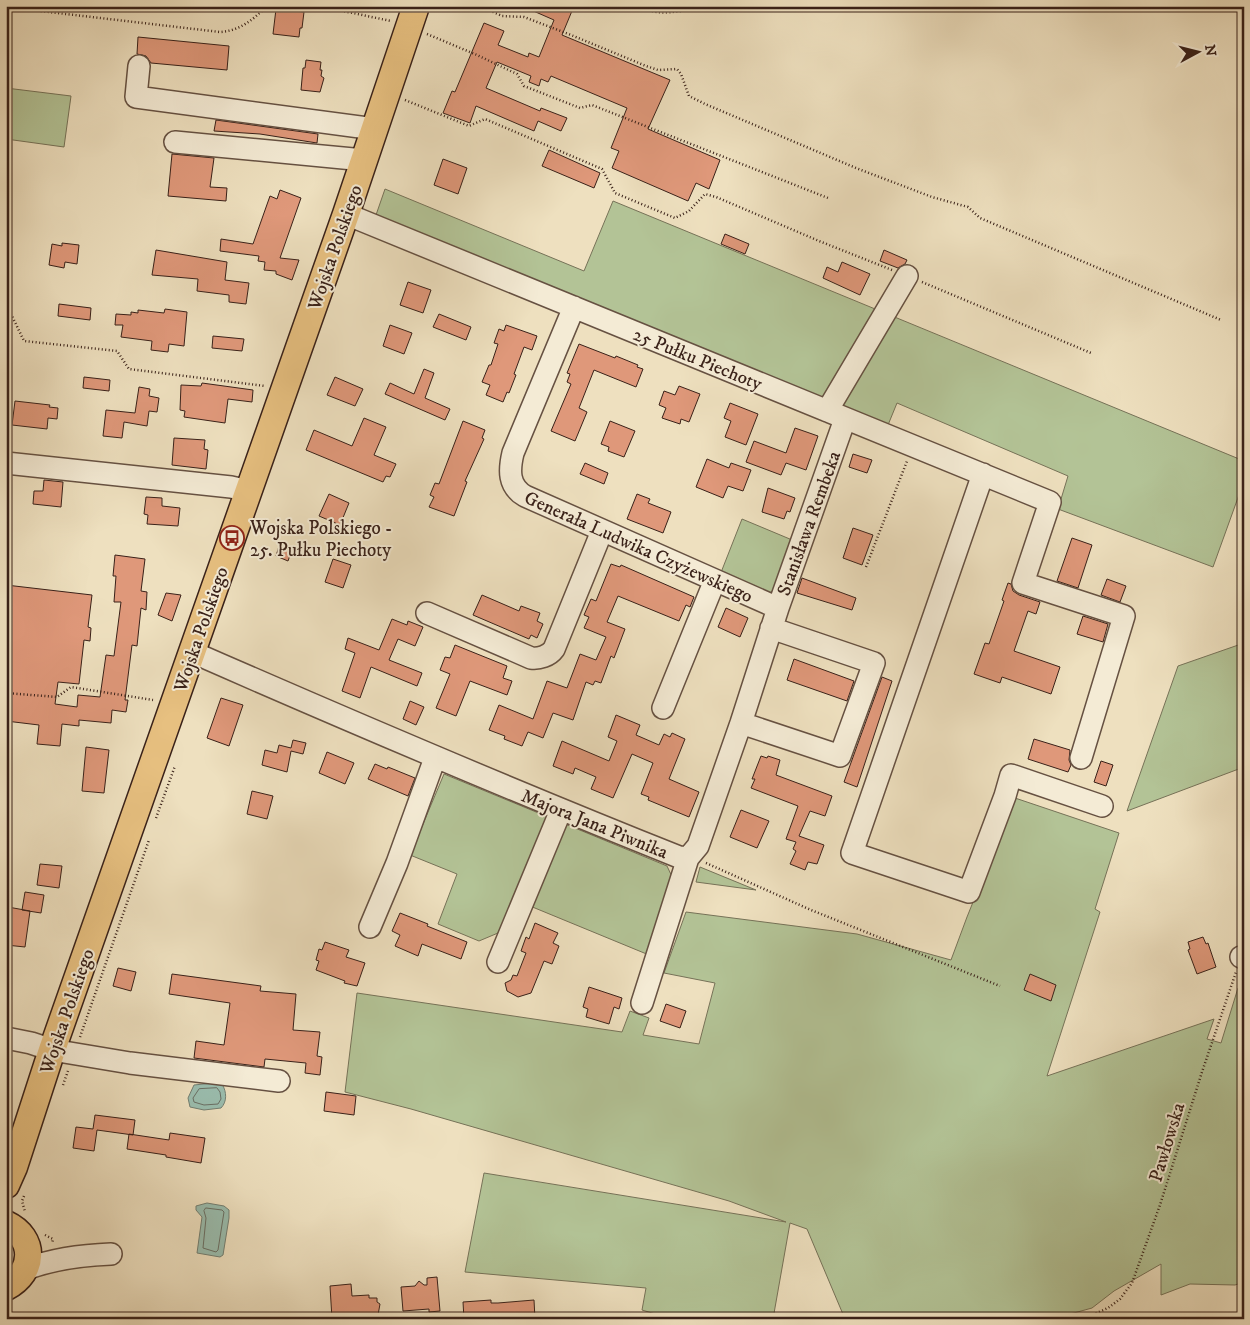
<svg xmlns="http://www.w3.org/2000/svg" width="1250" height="1325" viewBox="0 0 1250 1325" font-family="'IM FELL DW Pica',serif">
	<rect width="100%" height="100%" fill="#eee0bf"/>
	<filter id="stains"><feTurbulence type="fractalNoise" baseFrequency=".004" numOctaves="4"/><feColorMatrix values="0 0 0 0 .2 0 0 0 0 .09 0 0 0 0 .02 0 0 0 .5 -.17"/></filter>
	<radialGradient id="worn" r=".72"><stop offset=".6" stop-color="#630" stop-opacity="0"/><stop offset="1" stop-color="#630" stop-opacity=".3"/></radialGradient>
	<path fill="#b3c396" stroke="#767258" d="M6 88 71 96 64 147 6 139Z
		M385 189 584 271 613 201 1244 461V481L1213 567 1058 509 1068 476 897 403 888 425 376 215Z
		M742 519 797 542 776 591 768 593 720 575Z
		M1244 643V767L1127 811 1178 666Z
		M444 774 667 866 674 881 649 955 513 899 498 933 479 941 438 924 457 874 410 855Z
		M1015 798 1119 833 1095 909 1100 912 1047 1076 1214 1019 1207 1039 1221 1043 1238 988 1244 986V1282L1235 1285 1190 1284 1161 1295V1264L1114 1291 1092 1308 1052 1319H845L807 1229 790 1223 773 1319H672L642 1310 646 1288 465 1272 484 1173 786 1222 729 1201 411 1109 345 1092 357 993 622 1032 630 1011 649 1018 643 1035 699 1044 715 983 664 973 686 912 857 934 951 960 967 917Z
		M700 867 756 890 696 882Z"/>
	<path fill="#9abdae" stroke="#737f72" d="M213 1083 222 1084C227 1092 227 1102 221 1108L204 1110 190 1107 188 1098 194 1085Z
		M207 1203 224 1206 229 1210V1218L223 1255 220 1257 197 1253 202 1217 196 1210V1206Z"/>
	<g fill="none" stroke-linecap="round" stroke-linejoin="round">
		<path stroke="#6a6f64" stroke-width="1" d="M217 1088 220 1092 221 1099 218 1104 204 1105 194 1102 193 1098 199 1089Z
			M206 1208 222 1210 224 1212 218 1250 216 1252 203 1248 206 1218 204 1211Z"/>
	</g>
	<path fill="#df987a" stroke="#392119" d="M522 6H574L562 35 670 80 648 129 720 160 709 189 696 183 688 201 612 168 619 151 611 148 627 108 551 76 548 82 541 79 539 86 529 82 531 76 497 62 486 88 540 111 541 108 567 118 561 131 538 121 534 131 476 106 470 123 443 113 452 91 455 92 484 23 504 31 498 45 528 57 529 53 539 57 554 20Z
		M276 9 304 12 302 28H300L299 37 273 34Z
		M138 37 229 46 227 70 151 63 146 56 137 54Z
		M306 60 321 62 320 70H322L321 76 324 78 320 92 301 90 303 68H305Z
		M216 120 318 134 317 143 260 134 214 131Z
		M549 150 600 173 594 188 542 166Z
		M172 154 214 158 210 187 227 188 226 201 168 196Z
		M443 159 467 168 458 194 434 185Z
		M280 190 301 198 280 258 299 260 292 280 276 274V271L264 270 265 262 258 261 259 256 220 251 221 239 253 244 270 196 277 199Z
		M725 234 749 244 745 254 721 244Z
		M62 243 79 245 77 264 65 262 64 268 49 265 52 244 62 246Z
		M156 250 227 262 225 280 249 283 246 304 229 302V295L197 291 198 279 152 275Z
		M884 250 907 260 905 264 898 268 880 261Z
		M842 262 870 274 860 295 823 278 827 267 838 272Z
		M408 282 431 290 423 313 400 305Z
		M59 304 91 308 90 320 58 316Z
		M165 309 187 312 184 346 169 344 168 352 151 350 152 341 121 337 123 325H115L116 314 131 315V312L138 313V310L164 313Z
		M439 314 471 327 466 340 433 327Z
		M390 325 412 333 404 354 383 346Z
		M506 325 537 336 532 350 524 347 514 374 516 375 509 393 507 392 503 402 486 395 490 385 482 382 489 365H491L498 344 494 343 499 329 504 331Z
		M213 336 244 339 242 351 212 348Z
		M579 344 615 358 616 356 638 365 637 367 643 369 636 387 594 370 579 408 587 412 575 441 551 431 571 384 567 382 570 374 567 373Z
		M424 369 434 373 425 398 450 409 445 420 385 394 390 383 414 394Z
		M84 377 110 380 109 391 83 388Z
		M335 377 363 389 355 406 327 395Z
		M202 383 253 390 252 402 228 399 225 423 184 417 185 411 180 410 181 385 201 386Z
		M679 386 700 394 689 422 681 419 680 424 662 418 666 408 659 405 664 391 675 395Z
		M139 387 150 389 149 396 159 398 157 412 149 411 147 426 124 422 122 438 103 436 106 410 135 413Z
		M15 401 50 405 49 407 58 408 57 419 48 418 47 429 12 425Z
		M730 403 758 414 746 445 725 437 731 421 724 418Z
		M364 418 386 427 374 455 396 464 390 477 386 476 383 482 306 450 314 430 352 446Z
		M463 421 485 430 482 438 484 439 465 481 467 482 454 516 429 507 434 497 430 495 435 483 439 484Z
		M610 421 635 431 624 457 608 451 609 447 601 444Z
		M795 428 818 436 806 470 786 463 781 475 746 462 754 441 786 453Z
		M174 438 205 440 204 449 208 450 206 469 172 465Z
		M853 454 872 460 867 473 849 467Z
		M707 459 729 468 731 463 751 470 743 491 728 486 723 498 696 487Z
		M585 463 608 473 604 484 580 474Z
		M44 480 63 482 61 507 33 504 34 491H43Z
		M768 488 795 498 790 512 787 511 784 519 762 512Z
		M329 494 349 503 340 525 319 516Z
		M637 494 650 499 648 503 671 512 663 533 627 519Z
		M146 497 162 498V506L180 508 178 526 147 524 148 515 144 514Z
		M853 528 873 535 862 565 843 558Z
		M1072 538 1092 545 1078 588 1057 581Z
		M280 543 293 547 288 561 276 556Z
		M115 555 145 559 141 591 147 592 146 610 141 608 137 646 132 645 125 700H128L126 712 112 710 111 723 79 720V726L62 724 60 746 37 744 39 725 6 721V585L92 595 88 627 91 628 90 641 84 640 79 684 58 682 55 704 77 707 78 695 100 697 106 655 114 656 121 602H114L116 576H113Z
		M333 559 351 565 343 588 325 582Z
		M611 564 620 567 621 565 694 597 690 607 686 605 679 621 618 596 607 622 625 629 614 658 611 656 601 683 595 681 593 685 586 682 573 720 553 713 543 738 528 732 522 746 504 739 505 736 489 730 499 705 533 719 547 681 567 688 580 654 596 660 606 637 584 628 589 617 584 615 591 599 596 601Z
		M802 578 856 598 852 610 797 593Z
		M1107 579 1126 586 1120 602 1101 595Z
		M1008 583 1011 584 1013 591 1019 595 1040 602 1036 614 1028 611 1014 651 1060 667 1051 694 1002 677 1000 683 974 674 985 643 989 644 1004 601 1002 600Z
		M166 593 181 595 172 621 158 615Z
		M482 595 519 611 521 606 540 613 537 621 543 624 537 638 531 635 529 639 473 615Z
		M726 608 748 618 740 637 718 627Z
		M1083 616 1108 624 1103 642 1077 634Z
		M392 619 407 625 408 621 423 627 415 646 398 639 389 660 422 673 417 686 371 667 360 698 342 691 355 653 345 649 348 638 379 650Z
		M455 645 507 666 503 678 512 681 507 695 470 681 456 716 436 708 450 674 440 670 445 657 450 658Z
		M794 659 854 681 847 701 787 680Z
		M882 677 892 681 857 787 844 782Z
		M221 698 243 705 229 746 207 738Z
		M410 701 424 707 416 725 403 719Z
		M616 715 640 725 636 735 659 745 664 734 670 737 672 733 685 739 669 779 699 792 689 817 648 800 649 797 641 794 653 763 632 754 613 798 591 789 596 777 575 768 573 774 553 766 562 741 609 761 617 741 608 737Z
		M1034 739 1070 750 1069 760 1071 765 1068 772 1028 759Z
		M293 740 306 743 303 754 291 751 287 772 262 765 265 750 277 753 279 745 291 748Z
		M86 747 109 750 104 793 82 791Z
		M327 752 354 763 345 784 319 773Z
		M761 756 767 758 768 756 780 760 776 775 832 796 825 816 810 811 799 836 824 845 817 864 808 862 805 870 790 864 796 851 793 849 796 842 786 839 798 806 751 788 755 779H752Z
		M1101 761 1113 765 1106 786 1094 782Z
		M375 764 387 769 388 767 415 778 408 796 368 779Z
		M252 791 273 796 267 819 247 814Z
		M741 810 769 821 757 848 730 837Z
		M40 864 62 866 59 888 37 885Z
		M25 892 44 895 41 913 22 910Z
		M8 907 30 911 25 947 6 945V917Z
		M400 913 428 924 427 926 467 942 461 959 422 944 418 956 395 946 400 935 392 931Z
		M535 923 558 933 553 943 559 946 552 964 544 961 531 993 518 997 507 991 505 983 511 980 513 975 517 976 526 953 521 951 526 937 529 939Z
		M1203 937 1206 944 1208 943 1216 967 1197 974 1188 950 1190 949 1188 942Z
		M325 942 349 950 346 957 365 963 357 986 344 983 345 981 316 970 319 961 316 960 319 949 322 950Z
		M118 968 136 972 131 991 113 986Z
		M172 974 261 986 260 991 296 994 293 1030 320 1032 317 1056 322 1057 320 1075 305 1073 306 1063 265 1059 264 1067 194 1058 196 1041 224 1045 230 1003 169 994Z
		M1030 974 1056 985 1051 1001 1024 990Z
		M589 987 622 998 619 1009 614 1007 609 1024 586 1017 588 1009 583 1007Z
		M666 1004 686 1011 680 1028 660 1021Z
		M326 1092 356 1096 354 1115 324 1111Z
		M95 1115 135 1120 133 1135 97 1130 94 1151 73 1148 76 1127 93 1129Z
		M170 1133 205 1138 201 1163 166 1157V1155L127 1149 129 1134 169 1140Z
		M437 1277 440 1311 429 1312V1309L403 1311 401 1287 415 1286 419 1281 424 1285H427V1278Z
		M351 1284 352 1296 369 1295V1298H377V1302L380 1304 378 1315 355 1316V1319H332L330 1286Z
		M491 1300V1303H498L534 1300 535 1319H517V1316L490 1319H464L463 1302Z"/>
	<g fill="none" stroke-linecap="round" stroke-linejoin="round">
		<defs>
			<path id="minor" d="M139 66 136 97 375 129
				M175 142 364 160
				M346 214 1050 502 1023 583 1124 616 1081 758
				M574 307 513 453C509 470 508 486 525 496L778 608
				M827 411 907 276
				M6 463 231 487 249 491
				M983 474 852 853 969 892 1005 796 1011 775 1102 806
				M427 613 531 658C539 659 549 656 554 649L602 531
				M192 652C354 723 516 792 679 857L688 858
				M663 708 715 580
				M741 723 840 756 874 663 771 628
				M370 927 397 863 435 758
				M1241 957 1244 958
				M498 962 561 810
				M642 1003 688 858 698 846 741 723 778 608 845 419
				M6 1038 31 1043 52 1050 130 1063 279 1081
				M26 1269C53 1259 82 1255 111 1254"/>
			<path id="major" d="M6 1185 14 1167 52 1050 346 214 416 6
				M6 1224C36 1238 35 1272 6 1287"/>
		</defs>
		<use href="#minor" stroke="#665142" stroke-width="24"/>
		<use href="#major" stroke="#392119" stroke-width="29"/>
		<path stroke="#392119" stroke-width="2.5" stroke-dasharray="1 2.5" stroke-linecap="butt" d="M299 6 343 11 391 21
			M480 6 502 16 524 17 571 35 646 66 658 70 677 69 681 74 689 96 705 104 856 168 932 197 968 207 980 218 1221 320
			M639 6C654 14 665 13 681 11
			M6 7 220 32C239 31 253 20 267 6
			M427 34 477 55 517 74 524 86 580 108 592 105 828 198
			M405 100 469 126 485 119 602 169 615 193 675 218 689 211 705 194 716 197 819 241 892 270
			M922 282 1091 353
			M6 315 12 316 24 341 117 351 129 369 265 386
			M866 567 907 461
			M6 693 57 697 71 687 153 700
			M156 818 175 766
			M706 863 811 910 1000 986
			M80 1037 149 840
			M63 1085 68 1071
			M24 1196 22 1201 25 1212
			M45 1235 53 1239 52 1244
			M1083 1319 1108 1308 1120 1299 1132 1283 1160 1205 1202 1072 1236 972"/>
		<use href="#minor" stroke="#f4ebd5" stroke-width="21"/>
		<use href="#major" stroke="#e7c080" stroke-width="26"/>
	</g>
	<defs>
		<symbol id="bus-ring" viewBox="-11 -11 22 22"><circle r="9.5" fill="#f4ebd5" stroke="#8f2418" stroke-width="1.5"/><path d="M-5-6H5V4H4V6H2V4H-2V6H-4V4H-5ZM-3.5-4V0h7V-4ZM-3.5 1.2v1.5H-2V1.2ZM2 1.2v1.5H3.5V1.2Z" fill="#8f2418"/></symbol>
	</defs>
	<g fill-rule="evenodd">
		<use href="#bus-ring" x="218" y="524" width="28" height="28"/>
	</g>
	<g text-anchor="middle" stroke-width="4" stroke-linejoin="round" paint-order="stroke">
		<g font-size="19" fill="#392119" stroke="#f4ebd5">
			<text transform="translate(334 247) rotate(-71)" y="7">Wojska Polskiego</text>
			<text transform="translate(698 358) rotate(22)" y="7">25 Pułku Piechoty</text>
			<text transform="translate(808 523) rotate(-70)" y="7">Stanisława Rembeka</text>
			<text transform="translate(639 546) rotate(24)" y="7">Generała Ludwika Czyżewskiego</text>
			<text transform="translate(200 629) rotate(-71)" y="7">Wojska Polskiego</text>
			<text transform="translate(595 823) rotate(22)" y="7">Majora Jana Piwnika</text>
			<text transform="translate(66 1011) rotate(-71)" y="7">Wojska Polskiego</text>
			<text transform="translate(1166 1142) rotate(-73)" y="7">Pawłowska</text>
		</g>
		<g font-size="19" fill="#392119" stroke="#f4ebd5" text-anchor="start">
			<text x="250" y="534">Wojska Polskiego -<tspan x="250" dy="22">25. Pułku Piechoty</tspan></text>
		</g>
	</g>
	<rect width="1250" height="1325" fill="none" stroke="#eee0bf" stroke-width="25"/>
	<rect x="8" y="8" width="1235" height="1310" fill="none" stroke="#392119" stroke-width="2.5"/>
	<rect x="12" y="12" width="1225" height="1300" fill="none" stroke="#392119"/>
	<g transform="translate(1198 52) rotate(83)" stroke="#f4ebd5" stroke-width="4" paint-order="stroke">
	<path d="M0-4L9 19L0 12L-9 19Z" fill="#392119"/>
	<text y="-8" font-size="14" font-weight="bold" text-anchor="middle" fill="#392119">N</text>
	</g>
	<rect width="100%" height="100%" filter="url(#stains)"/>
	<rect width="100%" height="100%" fill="url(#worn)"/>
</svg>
